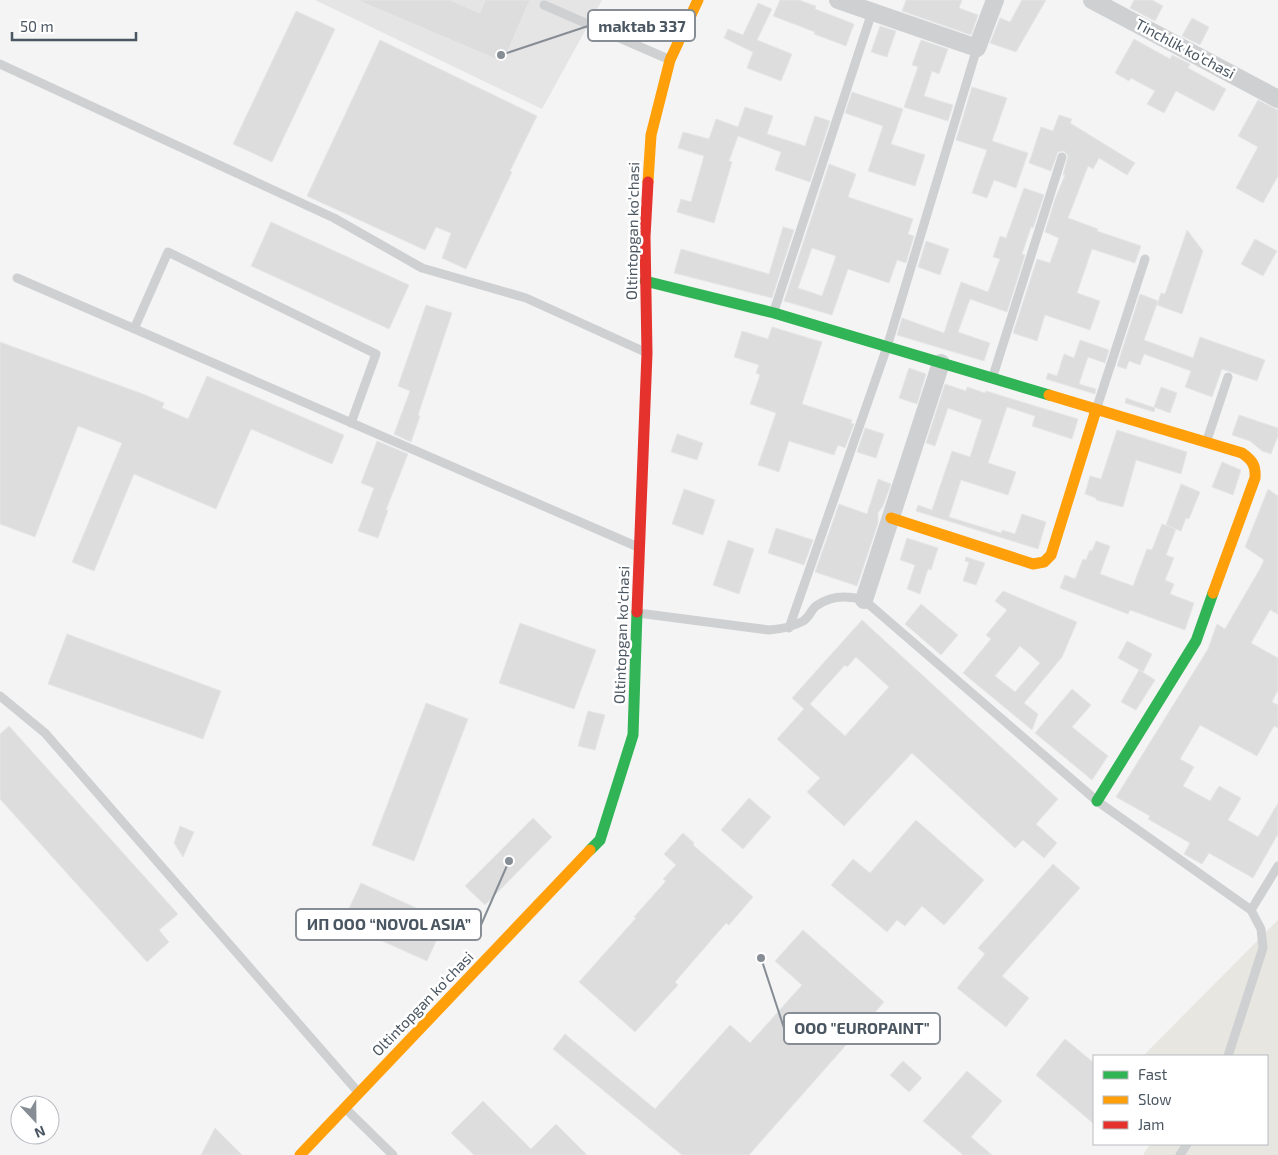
<svg xmlns="http://www.w3.org/2000/svg" width="1278" height="1155" viewBox="0 0 1278 1155" font-family="'Exo 2',sans-serif">
	<rect width="100%" height="100%" fill="#f4f4f4"/>
	<path fill="#e6e5e6" d="M315 0H602L542 109Z"/>
	<path fill="#e7e6e1" d="M1278 920V1155H1143L1150 1144H1267V1056H1146L1145 1054Z"/>
	<path fill="#ddddde" stroke="#e5e6e7" fill-rule="evenodd" d="M357 0H450L480 13 485 0H530L503 62Z
		M780 0H799L816 6 815 9 854 24 846 46 814 34 815 32 773 16Z
		M906 0H962L959 8 978 15 971 35 902 11Z
		M1022 0H1046L1016 52 990 43 1000 18 1010 22Z
		M1134 0H1152L1163 6 1155 21 1130 8Z
		M758 3 772 9 757 40 792 54 781 81 747 68 753 52 724 38 728 29 743 35Z
		M296 11 335 29 272 162 233 144Z
		M1192 18 1209 27 1200 45 1182 36Z
		M880 26 896 31 887 57 871 52Z
		M1134 39 1170 59 1172 55 1190 64 1188 68 1226 89 1214 111 1176 91 1164 113 1147 104 1155 91 1131 78 1129 81 1115 73Z
		M380 40 537 116 510 171 512 172 466 269 442 258 451 233 436 227 425 250 307 196Z
		M921 40 948 49 939 74 932 71 924 96 953 105 948 121 904 107 918 67 912 65Z
		M972 87 1007 98 992 141 1028 153 1016 188 994 180 987 198 972 193 987 150 956 140Z
		M852 92 903 109 891 144 925 155 915 186 868 171 883 126 845 113Z
		M1258 100 1278 110V176L1263 203 1236 188 1258 147 1238 136Z
		M745 107 773 116 767 134 805 146 815 116 830 121 810 182 775 170 781 152 738 136 729 161 732 162 714 223 677 212 681 199 691 202 704 156 678 148 683 132 709 139 716 119 738 127Z
		M1059 115 1072 119 1070 123 1135 163 1127 175 1099 158 1093 169 1088 166 1068 218 1098 229 1097 231 1141 246 1135 263 1092 249 1077 293 1100 301 1090 330 1045 315 1037 341 1013 333 1037 259 1050 263 1059 238 1045 232 1055 199 1065 175H1063L1068 156 1064 151 1058 152 1051 171 1029 163 1041 127 1053 131Z
		M829 164 856 174 848 197 913 219 908 234 914 236 906 263 897 260 889 283 848 269 832 315 784 301ZM812 248 836 256 822 296 798 288Z
		M1024 188 1044 195 1033 228 1031 227 1022 254 1025 255 1007 312 970 299 958 332 990 343 984 361 897 335 902 318 944 333 961 282 988 292 1000 259 993 257 1000 236 1006 238Z
		M271 222 409 285 389 329 251 266Z
		M783 227 794 230 772 298 674 273 681 249 769 274Z
		M1187 230 1203 251 1182 314 1157 305 1161 293 1165 294Z
		M1255 239 1277 251 1263 276 1241 264Z
		M926 241 949 249 940 275 918 267Z
		M1140 294 1158 301 1144 340 1193 358 1200 337 1265 360 1257 381 1222 369 1212 397 1185 387 1191 371 1144 354 1140 365 1129 361 1126 369 1117 366Z
		M426 305 452 313 418 415 420 416 411 442 394 434 410 391 398 386Z
		M772 327 822 342 802 404 852 420 851 423 854 424 845 448 838 445 834 455 789 441 779 472 758 465 776 413 750 404 760 375 756 373 759 365 734 357 742 331 768 339Z
		M1080 340 1109 350 1105 363 1088 357 1079 384 1096 389 1095 394 1046 379 1048 373 1057 376 1064 354 1074 358Z
		M0 342 143 394 164 403 162 408 188 419 207 376 344 435 332 464 251 429 216 509 134 474 94 571 72 562 122 443 78 426 35 537 0 524Z
		M909 368 926 374 917 404 899 398Z
		M945 384 966 391 967 387 985 393 986 391 1078 419 1072 439 1032 426 1035 416 1007 407 988 463 1016 472 1008 495 961 480 949 517 1001 533 1002 530 1015 534 1022 514 1046 522 1038 549 916 511 918 505 932 510 952 451 970 457 982 420 948 408 935 446 926 443Z
		M1161 387 1177 393 1170 413 1154 407Z
		M1126 398 1155 408 1154 412 1125 403Z
		M1239 415 1278 428V436L1271 454 1262 451 1250 441 1232 435Z
		M865 428 884 434 876 458 857 452Z
		M1117 430 1187 452 1181 474 1136 460 1123 507 1096 500V498L1085 494 1090 476 1101 479Z
		M677 434 703 443 697 460 671 452Z
		M377 441 408 454 386 510H388L378 538 358 531 374 488 361 483Z
		M1222 462 1241 470 1233 495 1212 487Z
		M878 479 891 484 883 506 878 513V523L857 586 815 572 839 504 867 514Z
		M1181 484 1200 492 1189 519 1186 518 1181 531 1166 525Z
		M684 489 715 500 703 535 672 524Z
		M1268 489 1278 496V614L1270 610 1251 643 1278 658V690L1272 702 1278 705V728L1274 726 1257 756 1200 725 1180 759 1194 767 1183 786 1210 801 1219 786 1241 798 1228 820 1258 837 1278 803V834L1253 878 1209 853 1202 864 1184 854 1190 843 1148 819 1150 816 1116 797 1208 649 1217 624 1225 629 1261 567 1264 560 1245 547Z
		M1162 524 1176 529 1166 555 1174 558 1165 580 1174 584 1170 594 1194 603 1185 630 1130 610 1128 614 1060 588 1065 575 1075 579 1083 559 1086 560 1090 550 1092 551 1096 541 1110 546 1100 574 1133 586 1147 549 1152 550Z
		M776 528 813 540 804 565 768 553Z
		M907 538 938 548 931 570 928 569 920 594 907 589 915 565 900 560Z
		M728 540 754 549 739 594 713 585Z
		M966 557 985 563 976 585 963 581 969 562 965 561Z
		M1003 591 1077 622 1062 657 1024 703 1038 714 1032 730 963 673 991 639 986 635 1007 610 995 601ZM1020 646 1040 663 1015 692 995 676Z
		M921 604 958 635 941 655 905 624Z
		M862 620 1058 799 1036 824 1057 843 1044 858 1023 840 1015 848 912 753 844 826 807 792 820 778 777 739 804 709 792 698ZM856 657 889 687 845 736 810 704 845 665 847 667Z
		M520 623 596 650 574 709 499 683Z
		M67 634 221 691 203 739 48 684Z
		M1127 641 1152 654 1143 672 1118 658Z
		M1139 670 1155 680 1136 710 1121 702Z
		M1072 689 1091 705 1072 727 1108 756 1092 780 1035 733Z
		M426 703 468 719 414 861 372 845Z
		M588 711 605 715 595 750 578 746Z
		M9 726 178 914 159 930 169 942 147 962 0 799V734Z
		M749 798 771 817 743 849 721 830Z
		M533 818 552 837 485 905 465 886Z
		M916 820 984 880 944 925 922 906 905 926 897 920 887 932 831 885 853 859 870 873Z
		M180 826 194 832 183 857 174 843Z
		M683 833 694 843 693 845 753 897 729 925 726 923 675 982 678 985 635 1032 579 982 636 918 634 917 666 881 663 879 676 865 664 854Z
		M1053 864 1080 888 1002 976 1029 998 1006 1027 957 988 985 954 978 948Z
		M361 883 445 921 427 961 342 923Z
		M803 930 884 1002 749 1155H682L553 1049 565 1034 655 1109 730 1025 750 1043 802 985 775 961Z
		M1065 1039 1094 1063V1124L1036 1075Z
		M903 1061 922 1078 909 1092 890 1075Z
		M967 1071 1002 1101 971 1137 992 1155H963L923 1121Z
		M483 1101 531 1149 556 1124 587 1155H474L451 1133Z
		M215 1128 242 1155H201Z"/>
	<g fill="none" stroke-linecap="round" stroke-linejoin="round">
		<path stroke="#ced0d2" stroke-width="9" d="M544 5 668 59
			M0 64 334 218 422 268 526 298 645 352
			M17 278 638 547
			M774 311 872 12
			M134 329 168 252 376 354 351 423
			M993 376 1062 157
			M1097 407 1145 259
			M1207 440 1228 377
			M638 613 769 630C781 629 793 627 803 621 809 618 811 610 816 606 831 595 847 595 864 600L1097 801 1251 910 1261 929 1263 948 1228 1056
			M789 628 887 347 977 48
			M0 696 45 733 359 1093
			M1251 910 1278 866
			M345 1108 393 1155
			M1180 1155 1187 1144"/>
		<path stroke="#ced0d2" stroke-width="18" d="M838 0 977 48 995 0
			M1092 0 1278 99
			M864 600 941 363"/>
		<path stroke="#30b455" stroke-width="11" d="M645 281 774 313 1049 395
			M1097 801 1196 641 1213 593
			M590 850 600 840 633 735 637 612"/>
		<path stroke="#ff9f0a" stroke-width="11" d="M648 182 651 135 670 60 698 0
			M1049 395 1242 453C1252 460 1256 465 1255 478L1213 593
			M891 518 1033 564 1044 562 1051 555 1096 410
			M300 1155 590 850"/>
		<path stroke="#e5322d" stroke-width="11" d="M637 612 647 353 645 237 648 182"/>
	</g>
	<g text-anchor="middle" stroke-width="5" stroke-linejoin="round" paint-order="stroke">
		<g font-size="15" fill="#4a5661" stroke="#fff">
			<text transform="translate(1185 49) rotate(28)" y="5">Tinchlik ko'chasi</text>
			<text transform="translate(633 231) rotate(-89)" y="5">Oltintopgan ko'chasi</text>
			<text transform="translate(622 635) rotate(-88)" y="5">Oltintopgan ko'chasi</text>
			<text transform="translate(423 1004) rotate(-46)" y="5">Oltintopgan ko'chasi</text>
		</g>
	</g>
	<path fill="none" stroke="#868d94" stroke-width="2" d="M501 55L588 26M509 861L481 925M761 958L784 1028"/>
	<g fill="#868d94" stroke="#fff" stroke-width="2">
		<circle cx="501" cy="55" r="5"/>
		<circle cx="509" cy="861" r="5"/>
		<circle cx="761" cy="958" r="5"/>
	</g>
	<g fill="#fff" stroke="#868d94" stroke-width="2">
		<rect x="588" y="10" width="107" height="31" rx="5"/>
		<rect x="296" y="909" width="185" height="31" rx="5"/>
		<rect x="784" y="1013" width="156" height="31" rx="5"/>
	</g>
	<g font-size="16" text-anchor="middle" font-weight="bold" fill="#4a5661">
		<text x="642" y="32">maktab 337</text>
		<text x="389" y="930">ИП ООО “NOVOL ASIA”</text>
		<text x="862" y="1034">OOO "EUROPAINT"</text>
	</g>
	<rect x="1093" y="1055" width="175" height="90" fill="#ffffff" stroke="#b7bbc0"/>
	<rect x="1103" y="1071" width="25" height="8" fill="#30b455" stroke="#b7bbc0"/>
	<text x="1138" y="1080" font-size="15" fill="#4a5661">Fast</text>
	<rect x="1103" y="1096" width="25" height="8" fill="#ff9f0a" stroke="#b7bbc0"/>
	<text x="1138" y="1105" font-size="15" fill="#4a5661">Slow</text>
	<rect x="1103" y="1121" width="25" height="8" fill="#e5322d" stroke="#b7bbc0"/>
	<text x="1138" y="1130" font-size="15" fill="#4a5661">Jam</text>
	<g transform="translate(35 1120) rotate(158)"><circle r="24" fill="#ffffff" stroke="#b7bbc0"/>
	<path d="M0-4L9 19L0 12L-9 19Z" fill="#868d94"/>
	<text y="-8" font-size="14" font-weight="bold" text-anchor="middle" fill="#4a5661">N</text>
	</g>
	<path d="M12 32v8h124v-8" fill="none" stroke="#4a5661" stroke-width="2.5"/>
	<text x="20" y="32" font-size="15" fill="#4a5661" stroke="#ffffff" stroke-width="4" paint-order="stroke">50 m</text>
</svg>
